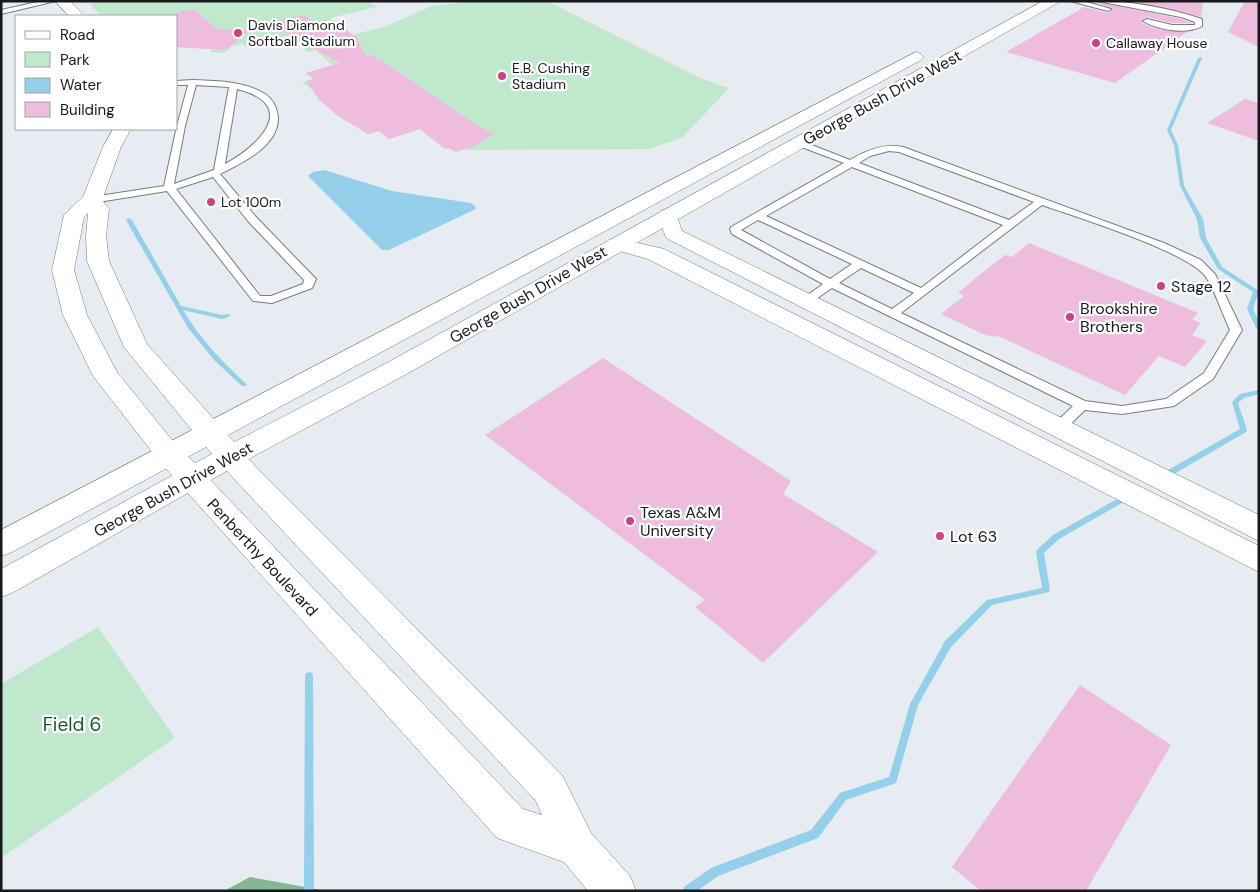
<svg xmlns="http://www.w3.org/2000/svg" width="1260" height="892" viewBox="0 0 1260 892" font-family="'DM Sans',sans-serif">
	<rect width="100%" height="100%" fill="#e6ecf1"/>
	<path fill="#c0e8cd" d="M104 1H366L377 7 330 18 338 24 245 46 242 44 231 46 224 53 210 52 212 49 176 47V16H101L90 4Z
		M478 1H547L700 78 729 88 683 137 649 149 463 150 455 152 449 148 445 149 420 129 389 139 379 131 368 134 302 82 313 79 306 73 332 65 316 50 308 52 301 47 384 27 432 6Z
		M98 627 175 738 1 858V684Z"/>
	<path fill="#85b695" d="M250 877 327 891H224Z"/>
	<path fill="#94d0e9" d="M324 170 392 191 471 203 475 206 476 209 389 250H382L308 176 313 172Z"/>
	<g fill="none" stroke-linecap="round" stroke-linejoin="round">
		<path fill="#94d0e9" fill-rule="evenodd" d="M1200 57 1202 58 1171 130 1178 145 1184 186 1203 219 1206 238 1222 267 1259 291 1253 309 1259 321V330L1256 328 1247 309 1253 292 1218 269 1200 238 1197 219 1180 186 1174 145 1167 130 1198 58Z
			M129 218 132 220 181 306 222 315 230 314V316L222 319 183 310C200 339 221 360 246 384L247 385 246 386H242L215 361 188 328 126 220Z
			M1259 390V394L1244 398 1238 403 1247 430 1246 432 1167 478H1161L1160 476 1161 474 1240 429 1232 402 1240 394Z
			M1126 494 1129 495 1130 497 1129 499 1059 539 1044 553 1050 590 1049 592 992 605 951 647 918 705 896 783 846 800 818 838 718 876 697 891H683L684 887 711 868 811 830 840 793 889 777 910 704 945 641 987 600 1042 588 1036 552 1037 550 1053 535Z
			M309 672 312 673 313 676 314 891H304L305 676 306 673Z"/>
	</g>
	<path fill="#eebddd" d="M1093 1 1181 19 1193 23H1172L1147 17 1142 19V23L1156 29 1187 32 1115 83 1006 52 1084 7 1108 13 1113 9Z
		M1131 1H1203L1201 17 1164 7Z
		M1245 1H1259V47L1228 32Z
		M193 9 217 29 249 30 227 50 176 47V13Z
		M304 15 313 22 317 21 323 26 336 22 357 38 366 56 373 55 378 60H381L476 125 494 134 474 146 455 152 449 148 445 149 420 129 389 139 379 131 368 134 338 116 319 100 306 81 314 79 306 73 340 63 267 23Z
		M1245 99 1259 103V141L1207 123Z
		M1029 243 1198 313 1192 319 1201 323 1192 335 1207 341 1185 367 1159 356 1125 395 996 335 994 337 983 334 941 314 964 296 958 293 978 276 1005 255 1012 257Z
		M603 358 791 481 783 494 878 552 763 663 695 607 705 600 485 435Z
		M1080 685 1171 745 1086 891H981L952 867Z"/>
	<g fill="none" stroke-linecap="round" stroke-linejoin="round">
		<defs>
			<path id="service" d="M42 1H56L1 14V10Z
				M1070 1H1083L1111 9 1108 11Z
				M1097 1C1131 1 1169 8 1202 19V26C1188 35 1157 30 1143 21L1147 19 1172 25H1195V22L1181 17Z
				M193 80C217 81 244 81 265 94 273 99 277 108 278 117 279 146 242 163 220 174L256 217 314 277 316 279 312 288 272 303 253 301 167 191 92 203 87 200 92 197 164 186 177 126 188 85H176V81ZM196 85 229 87 214 170 174 184 185 126ZM237 89C300 105 260 145 225 164ZM213 177 248 221 304 280 303 284 271 296H260L176 189Z
				M799 140 850 160C867 150 885 143 903 147L1164 243 1201 260 1215 274 1242 330 1213 379 1174 406 1122 414 1085 410 1063 431H1053L1051 428 1053 425 1073 406 832 288 810 303H802V299L823 284 732 234 730 229 731 227 844 163 796 145V141ZM889 151 899 152 1034 202 1009 220 859 163 870 156ZM852 167 1003 225 921 288 766 216ZM1042 205C1076 217 1189 252 1206 277 1216 293 1222 313 1230 330L1204 373 1166 399 1122 406 1085 401 901 313ZM758 220 852 264 830 279 741 230ZM861 268 914 293 892 309 839 283Z"/>
			<path id="minor" d="M55 1H70L84 16H69Z
				M113 129H131L121 147 102 200 109 209 106 236 109 261 147 344 220 426 224 433 220 440 210 442 200 440 124 347 87 261 86 236 88 213 84 217 74 270 87 315 117 372 184 455 180 462 170 465 160 462 93 376 63 315 52 270 64 215 83 197 103 147Z
				M668 209 675 211 682 231 1259 515V541L666 238 658 215 661 211Z
				M616 238 664 249 1259 546V572L648 259 609 248 605 244 609 240Z"/>
			<path id="tertiary" d="M210 424 220 426 256 467 562 775 591 833 630 876 636 891H588L564 862 497 838 160 462 156 455 160 448 170 445 180 448 523 809 542 815 536 801 236 481 200 440 196 433 200 426Z"/>
			<path id="secondary" d="M1043 1H1061L403 376 239 464 12 593 1 597V569L219 450 385 364Z
				M916 52 921 54 924 57 921 60 12 552 1 556V530Z"/>
		</defs>
		<use href="#service" stroke="#777c81" stroke-width="2"/>
		<use href="#minor" stroke="#777c81" stroke-width="1"/>
		<use href="#tertiary" stroke="#777c81" stroke-width="1"/>
		<use href="#secondary" stroke="#777c81" stroke-width="1"/>
		<use href="#service" fill="#fff" fill-rule="evenodd"/>
		<use href="#minor" fill="#fff" fill-rule="evenodd"/>
		<use href="#tertiary" fill="#fff" fill-rule="evenodd"/>
		<use href="#secondary" fill="#fff" fill-rule="evenodd"/>
	</g>
	<g fill="#ca4384" stroke="#fff" stroke-width="2">
		<circle cx="238" cy="33" r="5"/>
		<circle cx="1096" cy="43" r="5"/>
		<circle cx="502" cy="76" r="5"/>
		<circle cx="211" cy="202" r="5"/>
		<circle cx="1161" cy="286" r="5"/>
		<circle cx="1070" cy="317" r="5"/>
		<circle cx="630" cy="521" r="5"/>
		<circle cx="940" cy="536" r="5"/>
	</g>
	<g text-anchor="middle" stroke-width="4.5" stroke-linejoin="round" paint-order="stroke">
		<g font-size="14" fill="#17191a" stroke="#fff" text-anchor="start">
			<text x="248" y="30">Davis Diamond<tspan x="248" dy="16">Softball Stadium</tspan></text>
			<text x="1106" y="48">Callaway House</text>
			<text x="512" y="73">E.B. Cushing<tspan x="512" dy="16">Stadium</tspan></text>
			<text x="221" y="207">Lot 100m</text>
		</g>
		<g font-size="16" fill="#17191a" stroke="#fff">
			<text transform="translate(882 97) rotate(-29)" y="6">George Bush Drive West</text>
			<text transform="translate(528 294) rotate(-30)" y="6">George Bush Drive West</text>
			<text transform="translate(173 489) rotate(-29)" y="6">George Bush Drive West</text>
			<text transform="translate(263 557) rotate(47)" y="6">Penberthy Boulevard</text>
		</g>
		<g font-size="16" fill="#17191a" stroke="#fff" text-anchor="start">
			<text x="1171" y="292">Stage 12</text>
			<text x="1080" y="314">Brookshire<tspan x="1080" dy="18">Brothers</tspan></text>
			<text x="640" y="518">Texas A&amp;M<tspan x="640" dy="18">University</tspan></text>
			<text x="950" y="542">Lot 63</text>
		</g>
		<g font-size="19" fill="#1a5333" stroke="#fff">
			<text x="72" y="731">Field 6</text>
		</g>
	</g>
	<rect width="1260" height="892" fill="none" stroke="#17191a" stroke-width="5"/>
	<rect x="15" y="15" width="162" height="115" fill="#ffffff" stroke="#a2a3a3"/>
	<rect x="25" y="31" width="25" height="8" fill="#ffffff" stroke="#a2a3a3"/>
	<text x="60" y="40" font-size="15" fill="#17191a">Road</text>
	<rect x="25" y="52" width="25" height="15" fill="#c0e8cd" stroke="#a2a3a3"/>
	<text x="60" y="65" font-size="15" fill="#17191a">Park</text>
	<rect x="25" y="78" width="25" height="15" fill="#94d0e9" stroke="#a2a3a3"/>
	<text x="60" y="90" font-size="15" fill="#17191a">Water</text>
	<rect x="25" y="102" width="25" height="15" fill="#eebddd" stroke="#a2a3a3"/>
	<text x="60" y="115" font-size="15" fill="#17191a">Building</text>
</svg>
